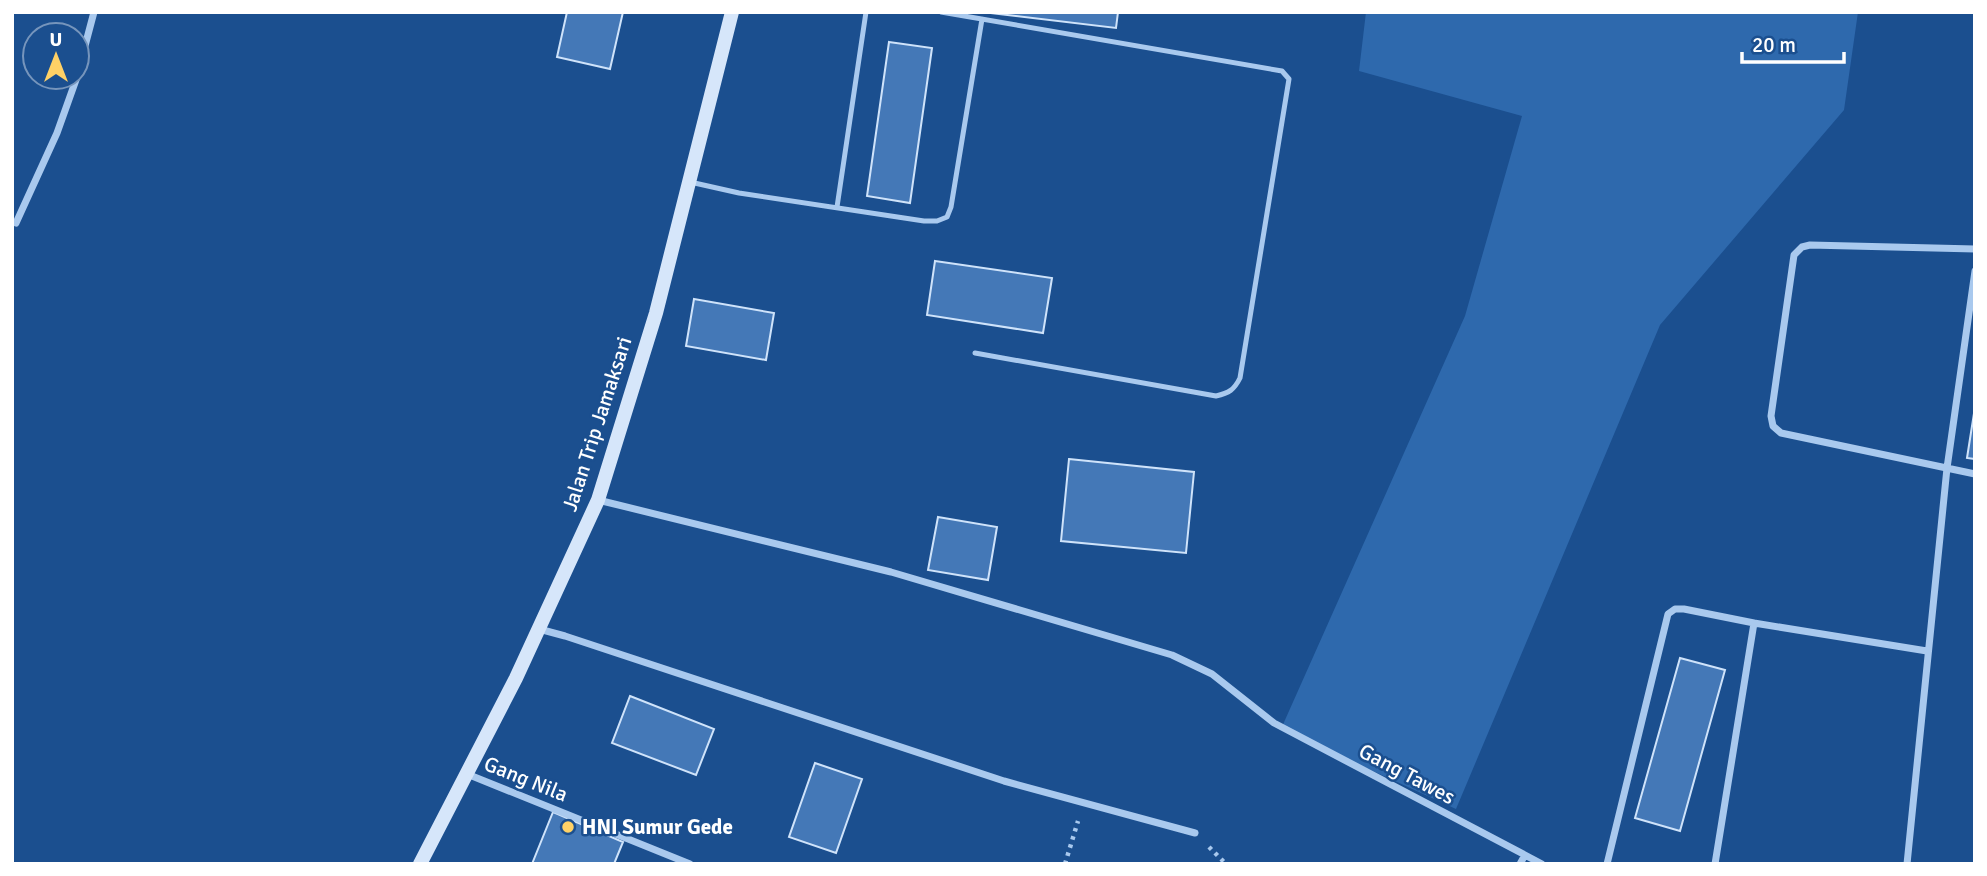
<svg xmlns="http://www.w3.org/2000/svg" width="1987" height="876" viewBox="0 0 1987 876" font-family="Signika,sans-serif">
	<rect width="100%" height="100%" fill="#1b4f8f"/>
	<path fill="#2e69ad" d="M1366 12H1858L1844 110 1660 325 1456 809 1281 729 1465 316 1522 116 1359 71Z"/>
	<path fill="#4478b7" stroke="#cfe3fa" stroke-width="2" d="M567 12H623L610 69 557 57Z
		M982 12H1118L1116 28Z
		M889 42 932 48 910 203 867 196Z
		M935 261 1052 278 1043 333 927 315Z
		M694 299 774 313 766 360 686 346Z
		M1975 407V459L1967 458Z
		M1069 459 1194 472 1186 553 1061 541Z
		M938 517 997 527 988 580 928 570Z
		M1680 658 1725 670 1680 831 1635 818Z
		M630 696 714 729 696 775 612 743Z
		M815 763 862 779 836 853 789 837Z
		M553 812 623 842 614 864H532Z"/>
	<g fill="none" stroke-linecap="round" stroke-linejoin="round">
		<path stroke="#a9c9ee" stroke-width="4.5" stroke-dasharray="3.5 5" stroke-linecap="butt" d="M1209 847 1226 864
			M1065 864 1078 821"/>
		<path stroke="#a9c9ee" stroke-width="5" d="M941 12 1282 71 1289 79 1240 378C1234 390 1229 393 1216 396L975 353
			M690 182 739 193 924 221H937L947 217 951 207 982 19
			M837 207 866 12"/>
		<path stroke="#a9c9ee" stroke-width="7" d="M77 76 94 12
			M16 223 57 133 77 77
			M1975 249 1810 245 1802 247 1794 255 1771 416 1773 426 1781 433 1975 474
			M598 500 891 572 1172 655 1212 674 1274 723 1525 855
			M539 629 565 636 1004 781 1195 833
			M467 774 690 864
			M1520 864 1525 855 1542 864
			M1607 864 1668 614 1675 609H1684L1754 623
			M1715 864 1754 623 1927 651
			M1907 864 1947 468 1975 271"/>
		<path stroke="#d6e6fa" stroke-width="14" d="M420 864 516 678 598 500 656 313 732 12"/>
	</g>
	<circle fill="#ffd166" stroke="#1b4f8f" stroke-width="2.5" cx="568" cy="827" r="7"/>
	<g text-anchor="middle" stroke-width="5" stroke-linejoin="round" paint-order="stroke">
		<g font-size="21" fill="#fff" stroke="#1b4f8f">
			<text transform="translate(597 424) rotate(-72)" y="7">Jalan Trip Jamaksari</text>
			<text transform="translate(1407 774) rotate(28)" y="7">Gang Tawes</text>
			<text transform="translate(526 779) rotate(22)" y="7">Gang Nila</text>
		</g>
		<g font-size="21" font-weight="bold" fill="#fff" stroke="#1b4f8f" text-anchor="start">
			<text x="582" y="834">HNI Sumur Gede</text>
		</g>
	</g>
	<rect width="1987" height="876" fill="none" stroke="#ffffff" stroke-width="28"/>
	<g transform="translate(56 56)"><circle r="33" fill="#1b4f8f" stroke="#7695bc" stroke-width="2"/>
	<path d="M0-5L12 26L0 18L-12 26Z" fill="#ffd166"/>
	<text y="-10" font-size="19" font-weight="bold" text-anchor="middle" fill="#ffffff">U</text>
	</g>
	<path d="M1742 52v10h102v-10" fill="none" stroke="#ffffff" stroke-width="3.5"/>
	<text x="1752" y="52" font-size="21" fill="#ffffff" stroke="#1b4f8f" stroke-width="5" paint-order="stroke">20 m</text>
</svg>
